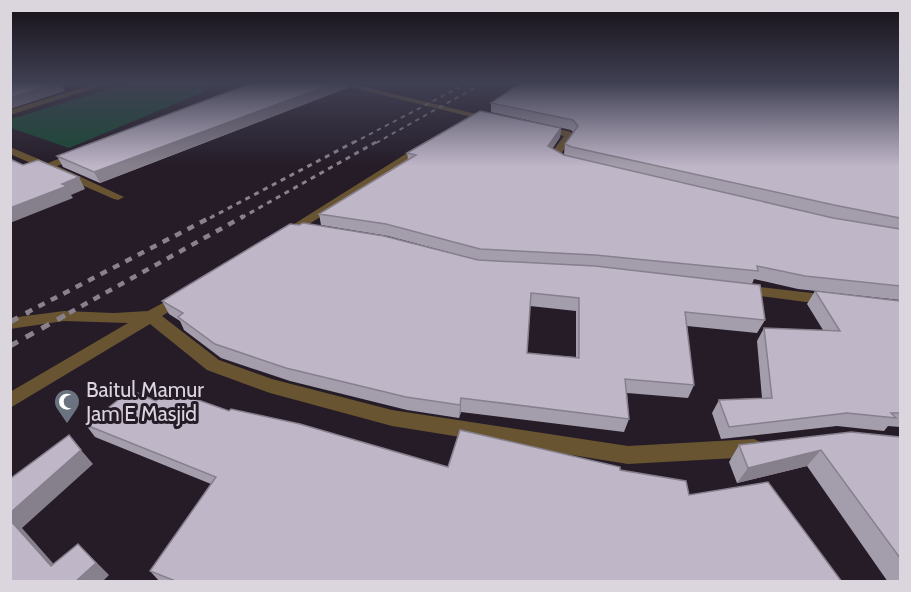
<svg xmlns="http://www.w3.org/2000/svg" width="911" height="592" viewBox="0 0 911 592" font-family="Cabin,sans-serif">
	<rect width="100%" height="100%" fill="#251c28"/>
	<path fill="#184933" d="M128 83H225L69 148 11 128V119Z"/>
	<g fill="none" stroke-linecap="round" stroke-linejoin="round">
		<path fill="#685431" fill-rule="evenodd" d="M98 83H110L10 115V110Z
			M334 83H349L496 119 492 122Z
			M542 125 571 132 574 136 560 155 570 158V162L550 158 549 156 564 136 539 130V126Z
			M420 145 428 147 286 239H276L275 236Z
			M10 147 48 163 73 153H81V157L57 166 124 197 118 200 114 199 10 154Z
			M743 285 829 295 837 300 829 305 738 293 736 290Z
			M181 293 186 295 189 298 186 301 162 316 219 360 272 379 392 410 628 446 754 439 761 442 764 448 761 454 754 457 628 464 392 426 270 393 207 370 150 324 10 408V392L128 323 64 321 10 329V318L64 311 114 313 148 311Z"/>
		<path stroke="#89818b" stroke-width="2" stroke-dasharray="4.5 4.5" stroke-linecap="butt" d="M353 143 460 87
			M376 143 483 83"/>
		<path stroke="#89818b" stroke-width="3" stroke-dasharray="5 5" stroke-linecap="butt" d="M210 218 356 141
			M241 218 378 141"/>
		<path stroke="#89818b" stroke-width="4.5" stroke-dasharray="7 7" stroke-linecap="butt" d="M26 313 213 216
			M69 313 244 216"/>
		<path stroke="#89818b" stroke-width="5" stroke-dasharray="9 9" stroke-linecap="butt" d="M10 322 29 312
			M10 346 71 312"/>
	</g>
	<path fill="#a49dac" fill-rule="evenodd" d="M252 83H346L347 88 100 183 63 167 57 156Z
		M900 83V427L888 426 884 431 837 426 721 439 712 413 719 400 762 398 757 341 764 328 823 330 807 304 815 291 900 301V300L798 289 754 279 752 284 765 320 757 333 687 326 694 385 688 398 627 393 629 419 624 432 461 412 459 418 407 410 290 381 221 358 184 330 180 321 169 314 162 301 478 260 388 236 321 225 319 214 408 159 407 153 561 128 560 137 552 149 564 155 567 156 564 154 565 144 573 132 571 130 491 112V103ZM530 306 576 311V357L527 353Z
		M156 401 229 411 448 467 620 470 689 495 842 582H160L150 571 211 484 95 437 86 425Z
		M900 437V582H888L807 466 737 483 729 462 739 445Z"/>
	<path fill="#867f8c" d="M53 83H70L62 86 65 91 10 109V98Z
		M335 83H346L347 88 100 183 94 172Z
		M561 128 560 137 547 157 548 146Z
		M79 177 85 189 71 195 73 198 10 223V208L62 184Z
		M461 398V412L459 418 460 405Z
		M81 450 93 464 22 528 66 578 51 566 10 520V513Z
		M821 450 807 466 737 483 748 468Z
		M78 544 109 575 102 582H75Z"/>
	<path fill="#bfb6c8" stroke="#867f8c" stroke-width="1.5" fill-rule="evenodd" d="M10 83H57L10 98Z
		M252 83H335L94 172 57 156Z
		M521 83H900V218L834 205 572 147 565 144 578 126 573 120 491 103Z
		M480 111 561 128 548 146 564 155 833 218 900 229V286L805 276 757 266 758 271 595 255 480 249 386 224 319 214 416 155 407 153Z
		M10 159 23 165 38 160 79 177 62 184 67 186 10 208Z
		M303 223 384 236 478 260 595 266 760 285 765 320 685 312 694 385 625 379 629 419 461 398 460 405 406 397 286 368 215 344 178 317 183 313 162 301 290 224 299 225ZM531 293 579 298V358L527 353Z
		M815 291 900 301V413H891L896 418 847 413 729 427 719 400 772 398 764 328 840 331Z
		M167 389 229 411 231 409 300 424 448 467 460 430 620 467V470L686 481 689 495 768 482 842 582H178L150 571 216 477 86 425 131 390 156 401Z
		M851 432 900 437V558L821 450 748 468 739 445Z
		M69 435 81 450 10 513V479Z
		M10 520 51 566 78 544 96 563 75 582H10Z"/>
	<linearGradient id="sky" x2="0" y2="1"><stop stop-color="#140f16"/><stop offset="0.5" stop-color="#404053"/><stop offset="1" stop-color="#404053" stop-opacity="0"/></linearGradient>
	<rect width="911" height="166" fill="url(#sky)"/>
	<defs>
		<symbol id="mosque-pin" viewBox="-11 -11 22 30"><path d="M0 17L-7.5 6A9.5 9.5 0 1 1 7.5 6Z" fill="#6b7280" stroke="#251c28"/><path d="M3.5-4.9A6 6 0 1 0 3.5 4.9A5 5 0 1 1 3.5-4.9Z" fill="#fff"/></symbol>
	</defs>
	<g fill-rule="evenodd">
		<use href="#mosque-pin" x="52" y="387" width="30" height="40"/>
	</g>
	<g text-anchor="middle" stroke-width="6" stroke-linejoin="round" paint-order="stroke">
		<g font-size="21" fill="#dbd5dd" stroke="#251c28" text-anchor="start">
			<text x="86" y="397">Baitul Mamur<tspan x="86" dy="24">Jam E Masjid</tspan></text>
		</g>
	</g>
	<rect width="911" height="592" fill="none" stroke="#dbd5dd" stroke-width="24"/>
</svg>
